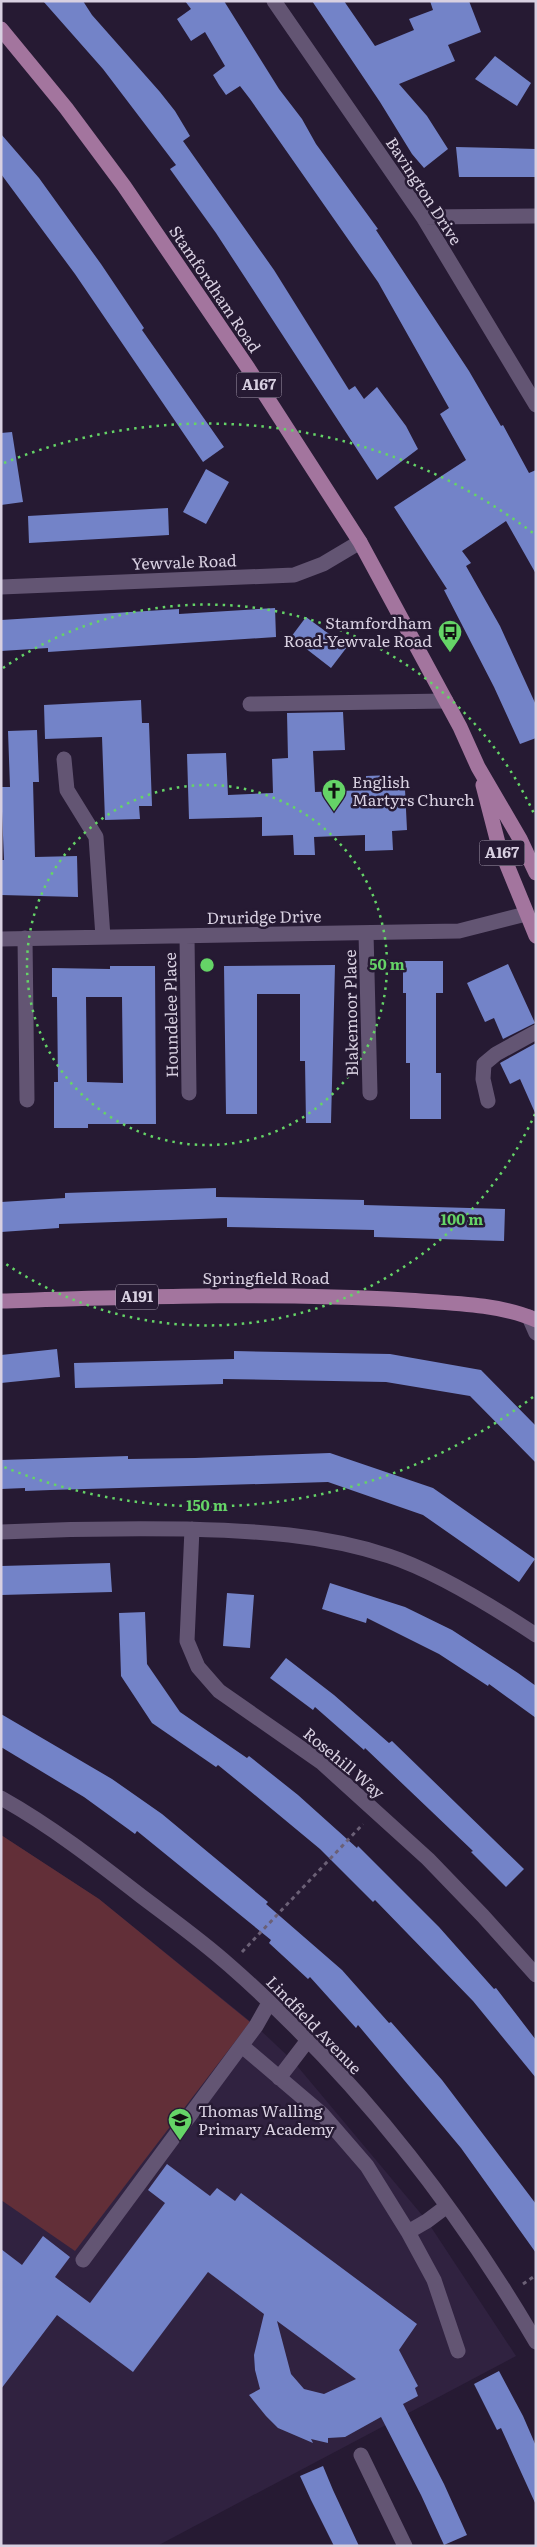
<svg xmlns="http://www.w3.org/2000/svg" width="537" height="2547" viewBox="0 0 537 2547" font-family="Literata,serif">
	<rect width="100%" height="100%" fill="#261a33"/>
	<path fill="#302240" d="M1 1835 99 1899 256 2026 293 2061 427 2221 516 2356 157 2546H1Z"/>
	<path fill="#622f38" d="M1 1835 99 1899 250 2022 75 2251 1 2200Z"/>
	<path fill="#7383c8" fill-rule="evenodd" d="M43 1H83L92 15 160 92 175 111 190 136 183 141 274 270 349 390 355 386 364 399 377 387 406 426 418 449 377 480 216 233 170 169 176 165 103 69Z
		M185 1H224L279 89 302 119 316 144 378 229 376 230 469 371 501 426 503 425 529 473 536 470V574L506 521 462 551 471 563 466 566 500 626 536 705V738L520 744 494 687 444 590 447 589 394 507 466 460 440 414 449 408 378 282 250 99 240 86 226 95 219 85 213 75 225 66 205 32 191 41 177 19 191 9Z
		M312 1H344L375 46 414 30 409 19 433 10 430 1H469L481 32 448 45 455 61 399 84 427 116 448 149 424 168 412 154 380 102Z
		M495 56 531 83 517 106 475 79Z
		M1 134 39 178 101 264 144 328 142 330 224 447 203 462 75 274 1 174Z
		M456 147 536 149V177H459Z
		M12 432 23 502 1 505V433Z
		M206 469 229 482 206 524 183 512Z
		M168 508 169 535 29 543 28 516Z
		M275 608 276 637 48 652V648L1 651V620L179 609V614Z
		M306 617 347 647 331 668 291 637Z
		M141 700 142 723H149L152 806H139L140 819 105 820 102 737 45 739 44 705Z
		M343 712 345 750 313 751 315 792 367 790 366 776 392 775 393 789H405L407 830 392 831 393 850 365 851V835L314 837 315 855H294L293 835 262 836V817L189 819 187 754 226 753 228 795 273 793 272 759 288 758 287 713Z
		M37 730 39 782H33L35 857 77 856 78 897 1 895V860H4L1 787H10L8 731Z
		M403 961H443V993H436V1073H441V1119H410V1063H406V993H403Z
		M508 964 535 1023 503 1039 494 1018 485 1022 467 983Z
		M335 965 331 1123H306L305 1061H300V994H257V1114H226L224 966Z
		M110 966H155L156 1124H88V1128H54V1082H58L57 997H52V968L110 969ZM86 997H122L123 1083 87 1082Z
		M536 1043V1115L520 1079 510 1084 500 1063Z
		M216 1188V1197L364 1200V1205L505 1209 504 1241 374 1237V1230L227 1227V1218L59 1224V1228L1 1232V1202L65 1198V1193Z
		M57 1349 60 1377 1 1383V1355Z
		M234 1351 390 1354 481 1370 536 1426V1463L470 1396 386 1382 223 1379V1384L75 1388 74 1363 234 1359Z
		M330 1453 433 1488 535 1559 519 1582 423 1515 328 1482 51 1490 25 1491V1488L1 1489V1460L128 1456V1459L195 1458Z
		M110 1563 112 1592 1 1595V1566Z
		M330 1583 405 1607 452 1630 518 1673 536 1686V1718L489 1684 488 1686 439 1654 367 1618 366 1623 322 1609Z
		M227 1593 254 1595 250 1648 223 1646Z
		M145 1612 147 1664 180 1712 247 1758 249 1756 298 1795 357 1848 358 1846 439 1927 494 1989 496 1988 536 2040V2078L473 2001 375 1900 373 1902 320 1849 250 1791 218 1765 216 1767 152 1723 121 1676 119 1613Z
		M286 1658 334 1695 389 1743 392 1741 524 1869 506 1887 471 1852 473 1851 365 1748 364 1750 315 1707 313 1710 270 1678Z
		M1 1714 112 1779 162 1814 268 1902 266 1904 342 1970 389 2023 391 2022 442 2080 536 2204V2253L461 2148 358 2025 356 2028 310 1977 308 1979 269 1943 271 1940 137 1831 135 1834 84 1797 1 1747Z
		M167 2164 210 2196 217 2188 235 2201 241 2193 417 2324 399 2350 418 2386 415 2388 418 2396 403 2404 444 2484 467 2535 444 2545 421 2495 381 2417 345 2437 328 2438V2443L311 2439 313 2443 278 2428 266 2416 249 2395 260 2389 255 2370 254 2355 264 2314 208 2272 133 2372 57 2315 1 2389V2249L22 2265 43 2236 70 2257 55 2277 90 2303 165 2203 148 2190ZM277 2321 356 2379 324 2394 304 2389 291 2374Z
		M499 2371 523 2416 536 2446V2505L501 2428 497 2430 474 2384Z
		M323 2466 333 2490 359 2546H334L311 2500 300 2476Z"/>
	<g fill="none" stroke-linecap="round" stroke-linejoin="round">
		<path stroke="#6b6076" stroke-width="3" stroke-dasharray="4 4" stroke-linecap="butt" d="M242 1952 363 1824
			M523 2284 536 2275"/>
		<path stroke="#635573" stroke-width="15" d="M274 1 423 217 536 405
			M423 217 536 216
			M1 587 294 575 323 564 360 542
			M250 704 446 701
			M64 759 67 790 96 837 103 937
			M366 933 370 1093
			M187 936 189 1093
			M25 938 27 1100
			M1 939 459 931 526 914
			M488 1101 483 1079 484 1064 496 1054 536 1032
			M529 1317 536 1333
			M192 1529 187 1641 198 1667 219 1691 321 1762 428 1859 483 1916 536 1975
			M1 1532C63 1529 125 1528 187 1529 256 1531 323 1534 389 1556 435 1571 495 1608 536 1635
			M1 1798C51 1826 96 1861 141 1896 170 1918 201 1940 229 1965 351 2072 454 2202 536 2342
			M242 2046 322 2114 367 2166 408 2232 434 2280 458 2351
			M279 2078 308 2040
			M408 2232 427 2221 447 2206
			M83 2260 256 2026 269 2003
			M361 2455 405 2546"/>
		<path stroke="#a3759e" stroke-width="15" d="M1 29 66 108 124 186 248 368 360 542 460 727 478 767 520 839 536 873
			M483 785 498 843 536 936
			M1 1301C136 1297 271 1292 406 1300 445 1303 499 1303 536 1320"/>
	</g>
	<g fill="none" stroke="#65d467" stroke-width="2.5" stroke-dasharray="2.5 5">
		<circle cx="207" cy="965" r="180"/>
		<path d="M535 1114A360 360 0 0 1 3 1262M3 668A360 360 0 0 1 535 816"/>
		<path d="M533 1397A541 541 0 0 1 4 1467M4 463A541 541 0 0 1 533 533"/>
	</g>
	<defs>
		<symbol id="bus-pin" viewBox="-11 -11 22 30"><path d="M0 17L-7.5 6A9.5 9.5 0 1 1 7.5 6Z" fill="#65d467" stroke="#261a33"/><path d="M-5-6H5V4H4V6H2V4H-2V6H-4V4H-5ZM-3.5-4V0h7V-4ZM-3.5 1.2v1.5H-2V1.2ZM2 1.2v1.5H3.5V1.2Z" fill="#111"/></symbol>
		<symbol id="church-pin" viewBox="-11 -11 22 30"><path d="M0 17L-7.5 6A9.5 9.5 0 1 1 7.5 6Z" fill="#65d467" stroke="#261a33"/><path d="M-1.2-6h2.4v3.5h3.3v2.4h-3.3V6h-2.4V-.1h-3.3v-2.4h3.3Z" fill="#111"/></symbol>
		<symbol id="school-pin" viewBox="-11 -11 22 30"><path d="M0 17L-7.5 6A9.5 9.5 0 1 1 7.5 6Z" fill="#65d467" stroke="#261a33"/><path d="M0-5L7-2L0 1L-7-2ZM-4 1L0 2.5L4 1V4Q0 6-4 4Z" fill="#111"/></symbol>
	</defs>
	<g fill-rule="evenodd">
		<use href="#bus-pin" x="436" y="618" width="28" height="38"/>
		<use href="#church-pin" x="320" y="777" width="28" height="38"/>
		<use href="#school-pin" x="166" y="2106" width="28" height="38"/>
	</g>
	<g text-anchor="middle" stroke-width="5" stroke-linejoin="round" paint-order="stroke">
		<g fill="#261a33" stroke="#a399ad" stroke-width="1">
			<rect x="236.5" y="372.5" width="45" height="25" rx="4"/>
			<rect x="479.5" y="840.5" width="45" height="25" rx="4"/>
			<rect x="116" y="1284.5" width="42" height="25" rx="4"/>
		</g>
		<g font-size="15" font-weight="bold" fill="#d8d0e1">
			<text x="259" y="390">A167</text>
			<text x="502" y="858">A167</text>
			<text x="137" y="1302">A191</text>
		</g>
		<g font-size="16" fill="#d8d0e1" stroke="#261a33">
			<text transform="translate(424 191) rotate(57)" y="6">Bavington Drive</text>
			<text transform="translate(215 289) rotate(56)" y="6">Stamfordham Road</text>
			<text transform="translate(184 562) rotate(-2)" y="6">Yewvale Road</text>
			<text transform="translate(264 917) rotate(-1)" y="6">Druridge Drive</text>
			<text transform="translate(351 1013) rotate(-91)" y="6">Blakemoor Place</text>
			<text transform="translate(171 1015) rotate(-91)" y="6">Houndelee Place</text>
			<text x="266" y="1284">Springfield Road</text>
			<text transform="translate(344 1763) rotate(40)" y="6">Rosehill Way</text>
			<text transform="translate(314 2025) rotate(46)" y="6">Lindfield Avenue</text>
		</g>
		<g font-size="16" fill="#d8d0e1" stroke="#261a33" text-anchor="start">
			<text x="432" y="629" text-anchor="end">Stamfordham<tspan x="432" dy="18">Road-Yewvale Road</tspan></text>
			<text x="352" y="788">English<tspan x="352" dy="18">Martyrs Church</tspan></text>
			<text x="198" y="2117">Thomas Walling<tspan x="198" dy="18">Primary Academy</tspan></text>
		</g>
	</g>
	<circle cx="207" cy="965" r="8" fill="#65d467" stroke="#261a33" stroke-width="2.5"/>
	<g font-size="15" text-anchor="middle" font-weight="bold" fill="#65d467" stroke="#261a33" stroke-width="5" stroke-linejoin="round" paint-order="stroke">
		<text x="387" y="970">50 m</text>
		<text x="462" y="1225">100 m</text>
		<text x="207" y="1511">150 m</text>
	</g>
	<rect width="537" height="2547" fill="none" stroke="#d8d0e1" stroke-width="5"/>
</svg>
